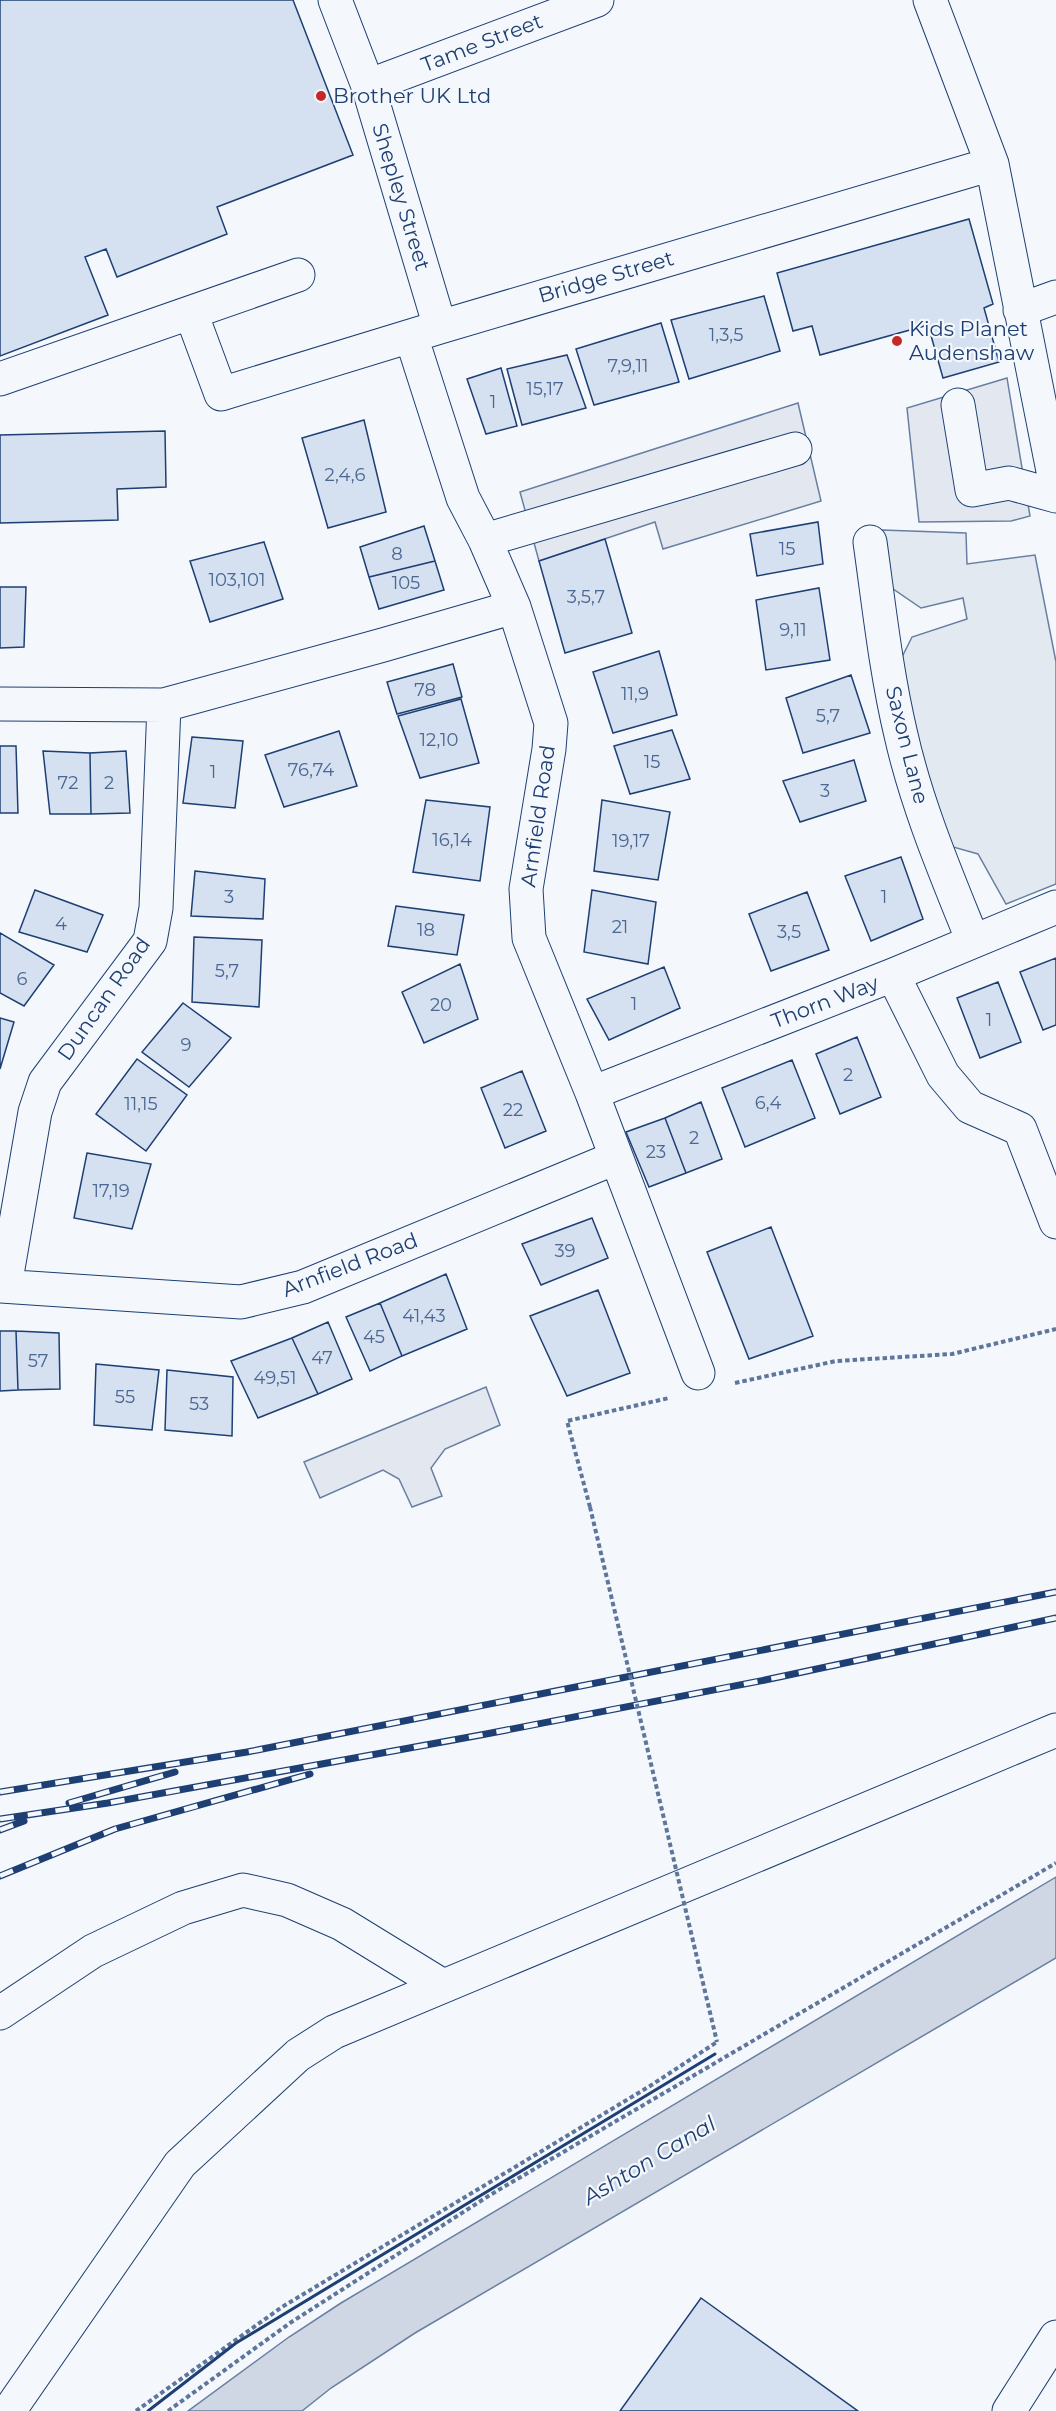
<svg xmlns="http://www.w3.org/2000/svg" width="1056" height="2411" viewBox="0 0 1056 2411" font-family="Montserrat,sans-serif">
	<rect width="100%" height="100%" fill="#f4f7fb"/>
	<path fill="#e3e9f0" stroke="#687fa3" stroke-width="1.5" d="M882 530 966 533 967 564 1035 555 1056 662V884L1006 904 978 854 953 847 920 763 899 663 912 637 967 619 963 598 921 608 886 584Z"/>
	<path fill="#e3e8f0" stroke="#687fa3" stroke-width="1.5" d="M1007 378 1030 516 1011 521 919 522 907 408Z
		M798 403 821 501 663 549 655 522 539 561 520 492Z
		M486 1387 500 1425 445 1449 431 1468 442 1496 412 1507 399 1479 383 1470 320 1498 304 1462Z"/>
	<path fill="#cfd7e4" stroke="#687fa3" stroke-width="1.5" d="M1056 1877V1958L415 2333 331 2388 302 2411H188L289 2337 341 2303Z"/>
	<path fill="#d5e0f0" stroke="#1d3f73" stroke-width="1.5" d="M0 0H293L353 155 217 207 227 234 117 277 106 249 85 257 108 315 0 356Z
		M969 219 993 304 984 308 999 362 943 378 928 325 820 355 812 326 793 331 777 273Z
		M764 296 780 351 689 379 671 320Z
		M661 323 679 382 594 405 576 349Z
		M567 355 586 408 522 425 507 369Z
		M501 368 517 426 486 434 467 379Z
		M364 420 386 512 328 528 302 438Z
		M165 431 166 487 117 489 118 520 0 523V435Z
		M818 522 823 564 757 576 750 534Z
		M424 526 435 561 369 577 360 547Z
		M605 539 632 633 565 653 539 561Z
		M264 542 283 599 210 622 190 561Z
		M435 561 444 590 379 609 369 577Z
		M0 587H26L24 647 0 648Z
		M819 588 830 660 766 670 756 600Z
		M659 651 677 715 613 733 593 672Z
		M453 664 462 697 397 714 387 682Z
		M851 675 870 733 803 753 786 698Z
		M461 699 479 763 420 778 398 716Z
		M672 730 690 779 630 794 614 746Z
		M339 731 357 786 284 807 265 755Z
		M192 737 243 741 235 808 183 803Z
		M0 746H16L18 813H0Z
		M43 751 90 753 91 814H50Z
		M126 751 130 813 91 814 90 753Z
		M854 760 866 801 800 822 783 781Z
		M426 800 490 807 480 881 413 872Z
		M602 800 670 812 658 880 594 871Z
		M901 857 923 919 871 941 845 876Z
		M195 871 265 879 263 919 191 916Z
		M35 890 103 915 87 952 19 932Z
		M592 890 656 902 648 964 584 952Z
		M807 892 829 950 771 971 749 914Z
		M396 906 464 915 457 955 388 946Z
		M0 933 54 965 24 1006 0 993Z
		M194 937 262 940 259 1007 192 1002Z
		M1056 958V1025L1043 1030 1020 972Z
		M460 964 478 1019 424 1043 402 992Z
		M664 967 680 1008 609 1040 587 999Z
		M998 982 1021 1042 980 1058 957 998Z
		M183 1003 231 1038 189 1087 142 1052Z
		M0 1018 14 1022 0 1069Z
		M857 1037 881 1097 840 1114 816 1054Z
		M137 1059 187 1095 146 1151 96 1114Z
		M792 1060 815 1118 745 1147 722 1088Z
		M522 1071 546 1131 505 1148 481 1088Z
		M701 1102 722 1159 686 1173 665 1118Z
		M665 1118 686 1173 649 1187 626 1132Z
		M87 1153 151 1164 132 1229 74 1218Z
		M592 1218 608 1258 541 1285 522 1244Z
		M771 1227 813 1336 749 1359 707 1252Z
		M446 1274 467 1329 402 1356 380 1303Z
		M598 1290 630 1373 567 1396 530 1316Z
		M380 1303 402 1356 370 1371 346 1317Z
		M328 1322 352 1379 318 1394 292 1338Z
		M0 1331H16L18 1390 0 1391Z
		M16 1331 59 1333 60 1389 18 1390Z
		M292 1338 318 1394 258 1418 231 1361Z
		M96 1364 159 1370 152 1430 94 1425Z
		M167 1370 233 1377 232 1436 165 1430Z
		M701 2298 858 2411H620Z"/>
	<g fill="none" stroke-linecap="round" stroke-linejoin="round">
		<defs>
			<path id="minor" d="M335 0 368 86 440 327
				M930 0 992 164 1056 486
				M368 86 597 0
				M1020 310 1056 297
				M191 313 221 394 440 327 992 164
				M411 336 463 498 485 540 514 607 551 723 549 749 526 889 529 938 592 1093 698 1373
				M0 379 298 275
				M958 405 972 490 1009 483 1056 496
				M485 540 795 449
				M870 542C879 606 886 672 901 735 917 806 946 874 973 941
				M0 704 164 705 383 645 514 607
				M893 975 943 1075 970 1107 1020 1129 1056 1222
				M592 1093 893 975 1056 907
				M0 1286 241 1302 303 1287 615 1158
				M5 1286 35 1112 45 1082 150 941 156 908 164 705
				M0 2013 93 1951 183 1908 243 1890 287 1900 342 1924 443 1986
				M9 2411 180 2164 298 2055 334 2032 1056 1730
				M1009 2411 1056 2337"/>
		</defs>
		<use href="#minor" stroke="#1d3f73" stroke-width="35"/>
		<path stroke="#5e769c" stroke-width="4" stroke-dasharray="4.5 3" stroke-linecap="butt" d="M735 1383 836 1361 952 1354 1056 1329
			M590 1507 567 1421 669 1398
			M136 2411 282 2307 650 2086 717 2042
			M168 2411 290 2323 490 2195 1056 1863"/>
		<use href="#minor" stroke="#f4f7fb" stroke-width="33"/>
		<defs>
			<path id="rail" d="M0 1792 247 1752 1056 1592
				M69 1803 175 1772
				M0 1819 108 1803 486 1734 765 1680 1056 1618
				M0 1830 24 1821
				M0 1876 115 1829 310 1774"/>
		</defs>
		<use href="#rail" stroke="#1d3f73" stroke-width="7"/>
		<use href="#rail" stroke="#f4f7fb" stroke-width="4.5" stroke-dasharray="14" stroke-linecap="butt"/>
		<path stroke="#5e769c" stroke-width="4" stroke-dasharray="4.5 3" stroke-linecap="butt" d="M590 1507 717 2042"/>
		<path stroke="#1d3f73" stroke-width="3" d="M148 2411 236 2343 715 2054"/>
	</g>
	<g fill="#c62828" stroke="#f4f7fb" stroke-width="2">
		<circle cx="321" cy="96" r="6"/>
		<circle cx="897" cy="341" r="6"/>
	</g>
	<g text-anchor="middle" stroke-width="4.5" stroke-linejoin="round" paint-order="stroke">
		<g font-size="18" fill="#4b6792">
			<text x="726" y="341">1,3,5</text>
			<text x="628" y="372">7,9,11</text>
			<text x="545" y="395">15,17</text>
			<text x="493" y="408">1</text>
			<text x="345" y="481">2,4,6</text>
			<text x="787" y="555">15</text>
			<text x="397" y="560">8</text>
			<text x="237" y="586">103,101</text>
			<text x="406" y="589">105</text>
			<text x="586" y="603">3,5,7</text>
			<text x="793" y="636">9,11</text>
			<text x="425" y="696">78</text>
			<text x="635" y="700">11,9</text>
			<text x="828" y="722">5,7</text>
			<text x="439" y="746">12,10</text>
			<text x="652" y="768">15</text>
			<text x="311" y="776">76,74</text>
			<text x="213" y="778">1</text>
			<text x="68" y="789">72</text>
			<text x="109" y="789">2</text>
			<text x="825" y="797">3</text>
			<text x="452" y="846">16,14</text>
			<text x="631" y="847">19,17</text>
			<text x="229" y="903">3</text>
			<text x="884" y="903">1</text>
			<text x="61" y="930">4</text>
			<text x="620" y="933">21</text>
			<text x="426" y="936">18</text>
			<text x="789" y="938">3,5</text>
			<text x="227" y="977">5,7</text>
			<text x="22" y="985">6</text>
			<text x="634" y="1010">1</text>
			<text x="441" y="1011">20</text>
			<text x="989" y="1026">1</text>
			<text x="186" y="1051">9</text>
			<text x="848" y="1081">2</text>
			<text x="768" y="1109">6,4</text>
			<text x="141" y="1110">11,15</text>
			<text x="513" y="1116">22</text>
			<text x="694" y="1144">2</text>
			<text x="656" y="1158">23</text>
			<text x="111" y="1197">17,19</text>
			<text x="565" y="1257">39</text>
			<text x="424" y="1322">41,43</text>
			<text x="374" y="1343">45</text>
			<text x="322" y="1364">47</text>
			<text x="38" y="1367">57</text>
			<text x="275" y="1384">49,51</text>
			<text x="125" y="1403">55</text>
			<text x="199" y="1410">53</text>
		</g>
		<g font-size="21" fill="#1d3f73" stroke="#f4f7fb">
			<text transform="translate(482 43) rotate(-21)" y="7">Tame Street</text>
			<text transform="translate(401 197) rotate(73)" y="7">Shepley Street</text>
			<text transform="translate(606 277) rotate(-16)" y="7">Bridge Street</text>
			<text transform="translate(907 745) rotate(76)" y="7">Saxon Lane</text>
			<text transform="translate(538 816) rotate(-82)" y="7">Arnfield Road</text>
			<text transform="translate(104 999) rotate(-55)" y="7">Duncan Road</text>
			<text transform="translate(825 1002) rotate(-21)" y="7">Thorn Way</text>
			<text transform="translate(350 1265) rotate(-21)" y="7">Arnfield Road</text>
		</g>
		<g font-size="21" fill="#1d3f73" stroke="#f4f7fb" text-anchor="start">
			<text x="333" y="103">Brother UK Ltd</text>
			<text x="909" y="336">Kids Planet<tspan x="909" dy="24">Audenshaw</tspan></text>
		</g>
		<g font-size="22" font-style="italic" fill="#1d3f73" stroke="#f4f7fb">
			<text transform="translate(649 2160) rotate(-31)" y="8">Ashton Canal</text>
		</g>
	</g>
</svg>
